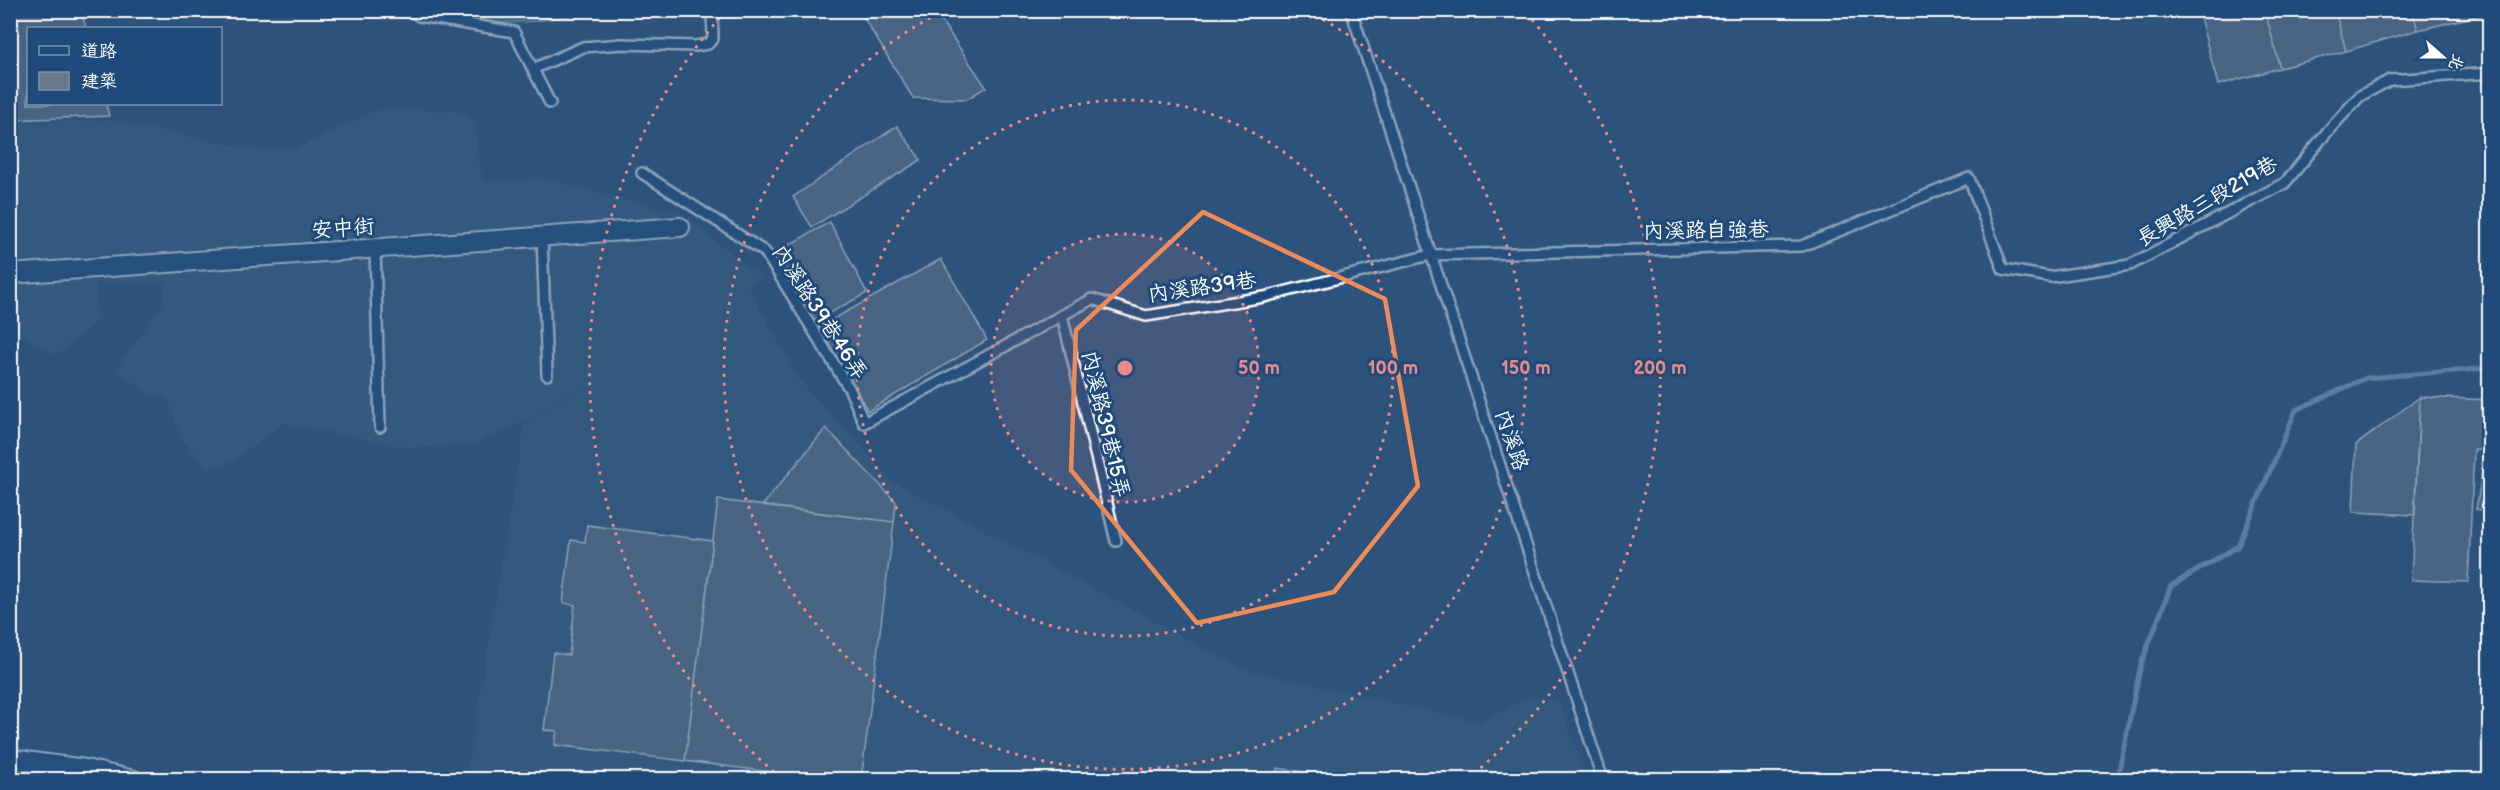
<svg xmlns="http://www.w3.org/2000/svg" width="2500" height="790" viewBox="0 0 2500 790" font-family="'Balsamiq Sans','LXGW WenKai TC',sans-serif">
	<rect width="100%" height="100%" fill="#2d537d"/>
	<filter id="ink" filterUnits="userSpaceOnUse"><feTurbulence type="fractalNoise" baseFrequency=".0167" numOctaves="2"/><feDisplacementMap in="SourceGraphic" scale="12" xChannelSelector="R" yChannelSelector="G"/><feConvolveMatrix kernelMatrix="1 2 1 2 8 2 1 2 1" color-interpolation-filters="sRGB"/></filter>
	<g filter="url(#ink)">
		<path fill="#3e5e80" d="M458 110 475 123 482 181 546 179 684 215 761 278 748 286 799 380 892 481 1245 670 1480 722 1533 695 1560 703 1587 779H466L525 422 608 371 516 426 473 444 410 448 284 423 231 462 206 468 180 436 167 397 152 395 116 370 164 302 163 281 95 283 97 321 57 355 11 330 10 122 108 120 261 151 297 149 374 111Z"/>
		<path fill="#57838a" stroke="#abc1c4" stroke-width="1.5" d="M432 11H591C540 23 483 30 432 11Z"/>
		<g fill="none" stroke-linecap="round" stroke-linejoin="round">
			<path stroke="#97afc9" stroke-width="5" d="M2117 780 2141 664 2171 586 2238 546 2296 410 2366 378 2490 368"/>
		</g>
		<path fill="#677987" stroke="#fff" stroke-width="1.5" d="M10 10H81L86 28H28V104H106L109 116 10 120Z
			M859 10H934L986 87 967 99 913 98Z
			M2198 10H2265L2280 68 2218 85Z
			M2265 10H2335L2346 51 2280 68Z
			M2335 10H2412L2418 30 2346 51Z
			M2412 10H2490V13L2418 30Z
			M897 126 921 160 812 227 793 197Z
			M830 222 867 293 815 321 776 252Z
			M941 259 987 340 868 411 819 327Z
			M2420 397 2490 400V451L2474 450 2468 582 2411 580Z
			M2420 397 2415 515 2353 512 2356 445Z
			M826 428 896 502 894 522 762 506Z
			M2486 451H2490V511L2476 509Z
			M718 500 894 522 861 780H835L685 761Z
			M587 525 713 541 685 761 555 745 557 731 544 730 553 653 569 655 575 605 563 603 571 540 585 542Z
			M1277 768 1339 777 1338 780H1275Z
			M521 774 560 780H520Z"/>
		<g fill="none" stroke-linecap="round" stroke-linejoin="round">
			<defs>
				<path id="lane" d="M410 10 419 16 514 32 550 103
					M1351 10 1603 780
					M533 69 583 47 622 44 695 46 708 44 713 39 712 10
					M642 173 765 252 850 390 864 423 1092 299 1146 316 1264 297 1430 255 1802 246 1969 178 2003 269 2050 277 2130 265 2285 183 2328 131 2360 96 2390 80 2490 73
					M542 236 547 375
					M375 248 380 427
					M1062 315 1116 541"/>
				<path id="street" d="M10 274 680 227
					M10 759 85 769 134 780"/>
			</defs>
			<use href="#lane" stroke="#fff" stroke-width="14"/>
			<use href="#street" stroke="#fff" stroke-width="22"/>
			<use href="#lane" stroke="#1f4a7a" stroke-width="9"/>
			<use href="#street" stroke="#1f4a7a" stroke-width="18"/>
		</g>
	</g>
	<path d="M0 0H2500V790H0ZM1203 212 1385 299 1418 486 1334 592 1197 623 1071 470 1076 330Z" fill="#2d537d" fill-opacity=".55" fill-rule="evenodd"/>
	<path fill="none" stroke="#ef8b55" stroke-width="4.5" stroke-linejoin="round" d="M1203 212 1385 299 1418 486 1334 592 1197 623 1071 470 1076 330Z"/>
	<circle cx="1125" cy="368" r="134" fill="#e88989" fill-opacity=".12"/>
	<g fill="none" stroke="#e88989" stroke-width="3" stroke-dasharray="3 6">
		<circle cx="1125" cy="368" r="134"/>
		<circle cx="1125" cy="368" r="268"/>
		<path d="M1307 11A401 401 0 1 1 943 11"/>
		<path d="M781 778A535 535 0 0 1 724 13M1526 13A535 535 0 0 1 1469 778"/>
	</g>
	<g text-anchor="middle" stroke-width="6" stroke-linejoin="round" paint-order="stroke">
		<g font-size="21" fill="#fff" stroke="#1f4a7a">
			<text transform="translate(2207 201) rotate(-30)" y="7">長興路三段219巷</text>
			<text transform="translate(343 228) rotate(-4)" y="7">安中街</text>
			<text transform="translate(1706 230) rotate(-1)" y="7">內溪路自強巷</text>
			<text transform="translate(1202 287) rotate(-8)" y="7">內溪路39巷</text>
			<text transform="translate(820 312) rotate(57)" y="7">內溪路39巷46弄</text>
			<text transform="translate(1106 424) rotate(77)" y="7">內溪路39巷15弄</text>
			<text transform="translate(1512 440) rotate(71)" y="7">內溪路</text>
		</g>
	</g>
	<circle cx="1125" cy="368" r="9" fill="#e88989" stroke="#1f4a7a" stroke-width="3"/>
	<g font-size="18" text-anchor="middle" font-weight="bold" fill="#e88989" stroke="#1f4a7a" stroke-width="6" stroke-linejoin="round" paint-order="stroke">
		<text x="1259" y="374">50 m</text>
		<text x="1393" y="374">100 m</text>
		<text x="1526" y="374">150 m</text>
		<text x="1660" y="374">200 m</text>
	</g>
	<rect width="2500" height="790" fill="none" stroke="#1f4a7a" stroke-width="36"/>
	<rect x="18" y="18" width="2464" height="754" fill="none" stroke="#fff" stroke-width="2" filter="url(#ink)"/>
	<rect x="27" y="27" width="195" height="78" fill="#1f4a7a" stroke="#7992af" stroke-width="1.5"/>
	<rect x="39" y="46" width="30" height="9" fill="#1f4a7a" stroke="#7992af" stroke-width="1.5"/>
	<text x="81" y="57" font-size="18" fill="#ffffff">道路</text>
	<rect x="39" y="72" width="30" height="18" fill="#677987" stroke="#7992af" stroke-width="1.5"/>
	<text x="81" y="87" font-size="18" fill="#ffffff">建築</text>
	<g transform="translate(2443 57) rotate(111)" stroke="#1f4a7a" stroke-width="4.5" paint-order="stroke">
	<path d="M0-4.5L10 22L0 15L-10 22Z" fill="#ffffff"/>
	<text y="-9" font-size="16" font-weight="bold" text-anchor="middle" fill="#ffffff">北</text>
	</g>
</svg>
